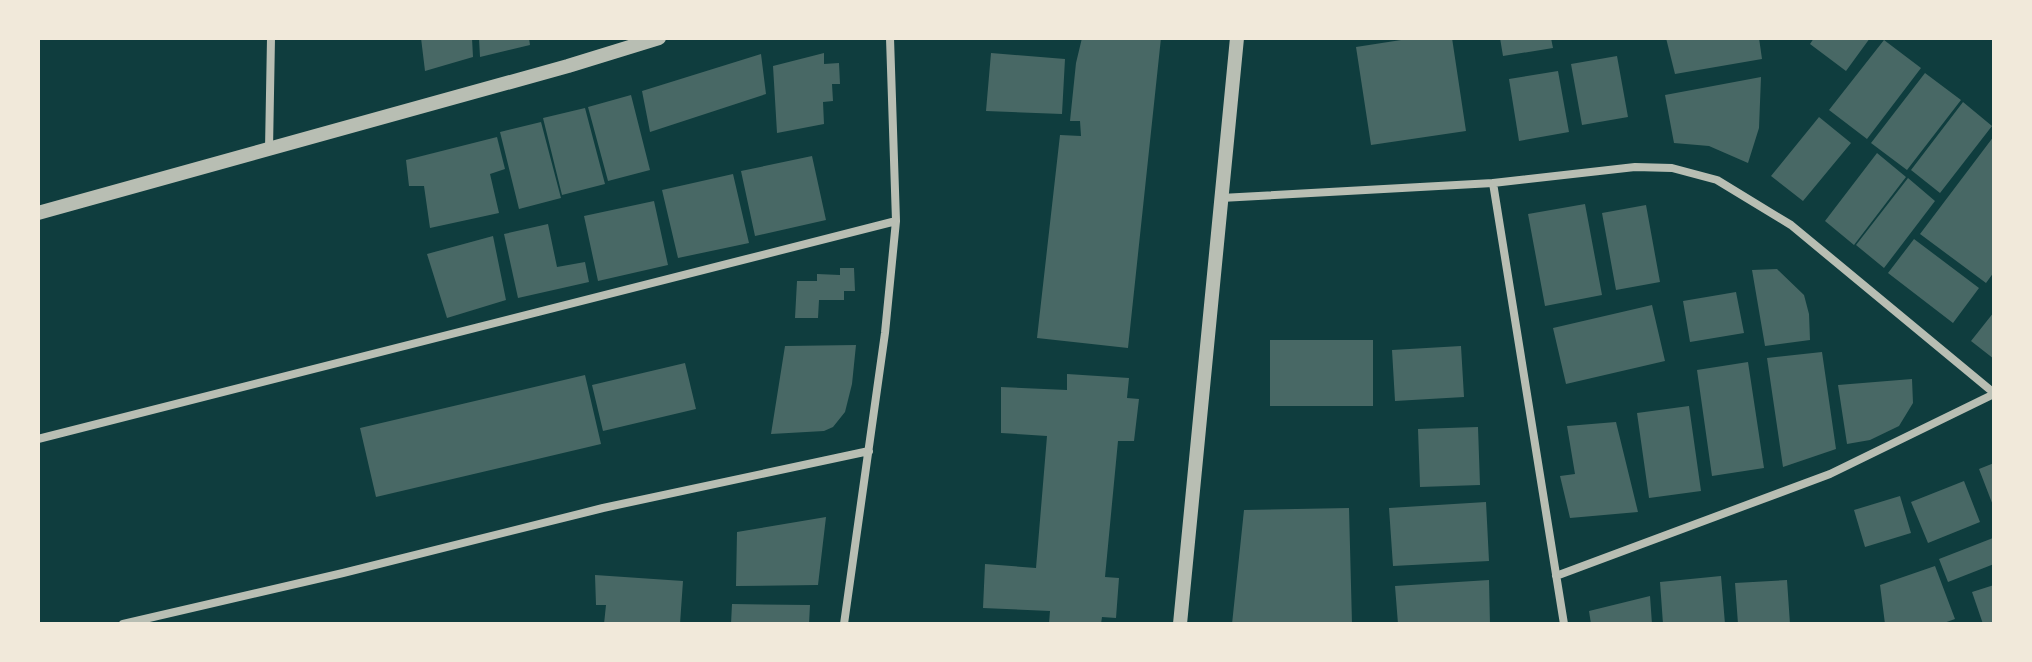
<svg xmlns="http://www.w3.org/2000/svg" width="2032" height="662" viewBox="0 0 2032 662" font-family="Arial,sans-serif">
	<rect width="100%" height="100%" fill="#0f3d3e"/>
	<path fill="#486865" d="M421 38H472L473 57 425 71Z
		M479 38H529L530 45 480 57Z
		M1082 38H1161L1128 348 1037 338 1060 135 1081 136 1080 121H1070L1076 63Z
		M1414 38H1452L1466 131 1371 145 1356 47Z
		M1500 38H1551L1553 48 1503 56Z
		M1666 38H1759L1762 59 1675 74Z
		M1814 38H1870L1846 71 1810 44Z
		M1884 40 1921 68 1867 139 1829 110Z
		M824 53V64L839 63 840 84H832L833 101 823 102 824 124 777 133 773 66Z
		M991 53 1065 59 1062 114 986 111Z
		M761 54 766 94 650 132 642 91Z
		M1617 56 1628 117 1582 125 1571 64Z
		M1558 71 1569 132 1519 141 1509 79Z
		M1925 73 1961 100 1907 170 1871 143Z
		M1761 77 1759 128 1748 163 1709 146 1674 143 1665 95Z
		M631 95 650 170 608 181 588 107Z
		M1963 102 1992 126 1940 193 1911 170Z
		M585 108 605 184 562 195 543 118Z
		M1819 117 1851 143 1803 201 1771 176Z
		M541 122 561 198 519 209 500 132Z
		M1994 136V272L1986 283 1920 234Z
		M497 137 505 169 490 174 499 213 430 228 424 186H409L406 160Z
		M1877 153 1906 177 1854 245 1825 221Z
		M812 156 826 220 755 236 741 171Z
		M733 174 749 243 678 258 662 190Z
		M1908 178 1935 201 1884 268 1856 245Z
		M654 201 668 265 598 281 584 216Z
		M1585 204 1602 295 1545 306 1528 214Z
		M1646 205 1660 282 1616 290 1602 213Z
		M548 224 557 267 585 262 589 282 518 298 504 234Z
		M493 236 506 300 447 318 427 254Z
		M1914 239 1979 288 1953 323 1888 273Z
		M840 268H854L855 291H844V300H819L818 318H795L797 281H817V274L840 275Z
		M1777 269 1804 295 1809 314 1810 340 1765 346 1752 270Z
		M1736 292 1744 333 1690 342 1683 301Z
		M1652 305 1665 361 1566 384 1553 328Z
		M1994 312V359L1971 341Z
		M1270 340H1373V406H1270Z
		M856 345 852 384 845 412 833 427 824 431 771 434 785 346Z
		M1461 346 1464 397 1395 401 1392 350Z
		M1822 352 1836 449 1783 467 1767 358Z
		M1748 362 1764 468 1712 476 1697 370Z
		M685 363 696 409 603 431 592 385Z
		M1067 374 1129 378 1127 398 1139 399 1134 441H1118L1105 577 1119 578 1116 618 1102 617 1101 624H1049L1050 611 983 608 985 564 1036 568 1047 436 1001 433V387L1067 390Z
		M585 375 601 444 376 497 360 428Z
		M1912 379 1913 403 1899 426 1870 440 1847 444 1838 385Z
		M1689 406 1701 491 1649 498 1637 413Z
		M1616 422 1638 512 1570 518 1560 476 1575 474 1567 426Z
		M1478 427 1480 485 1420 487 1418 429Z
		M1994 463V508L1979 469Z
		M1964 481 1980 522 1928 543 1911 502Z
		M1900 496 1911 533 1865 547 1854 510Z
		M1486 502 1489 561 1393 566 1389 508Z
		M1349 508 1352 624H1232L1244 510Z
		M826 517 818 585 736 586 737 532Z
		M1993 538 1994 564 1948 582 1939 559Z
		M1935 566 1955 619 1941 624H1885L1880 585Z
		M595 575 683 581 680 624H604L606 605H596Z
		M1721 576 1725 624H1663L1660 582Z
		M1489 580 1490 624H1398L1395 586Z
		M1787 580 1790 624H1738L1735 583Z
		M1994 585V624H1983L1972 592Z
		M1650 596 1652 624H1591L1589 611Z
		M732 604 810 605 809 624H731Z"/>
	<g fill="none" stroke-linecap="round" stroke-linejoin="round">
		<path stroke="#b8beb3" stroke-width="8" d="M269 149 271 38
			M1493 183 1564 624
			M1221 198 1493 183 1635 167 1672 168 1717 180 1791 225 1994 393
			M38 439 896 221
			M1556 576 1830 474 1994 394
			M123 624 343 573 603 508 869 451
			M844 624 885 333 896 221 890 38"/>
		<path stroke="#b8beb3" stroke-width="14" d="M38 213 568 66 659 38
			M1180 624 1237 38"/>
	</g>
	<rect width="2032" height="662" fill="none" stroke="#f1e9da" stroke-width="80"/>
</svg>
